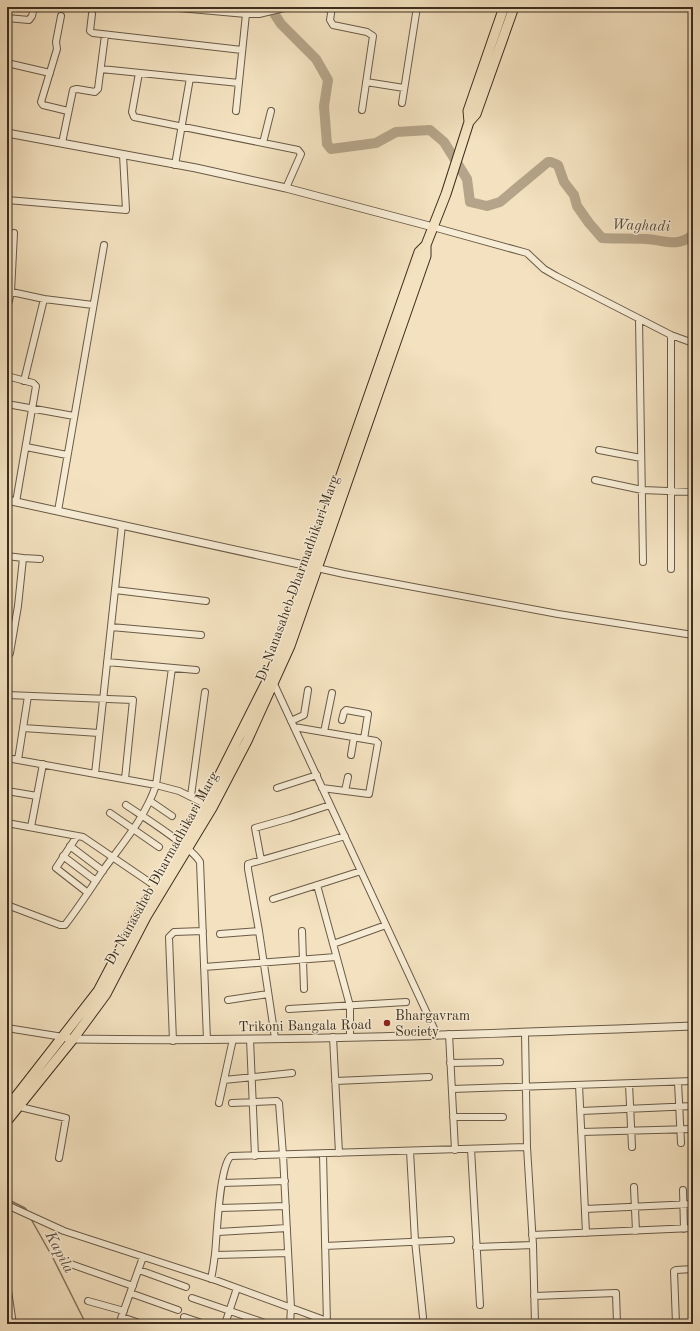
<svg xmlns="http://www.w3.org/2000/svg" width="700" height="1331" viewBox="0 0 700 1331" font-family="'Old Standard TT',serif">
	<rect width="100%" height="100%" fill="#f3e1bf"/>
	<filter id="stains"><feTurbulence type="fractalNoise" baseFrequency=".005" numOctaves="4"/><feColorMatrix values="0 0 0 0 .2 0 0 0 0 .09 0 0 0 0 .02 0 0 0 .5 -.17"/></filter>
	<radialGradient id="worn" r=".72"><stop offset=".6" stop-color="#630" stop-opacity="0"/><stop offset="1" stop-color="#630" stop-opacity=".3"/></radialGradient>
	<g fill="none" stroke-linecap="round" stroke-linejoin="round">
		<path stroke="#85755f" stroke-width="1.5" d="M7 1199 25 1208 28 1212
			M31 1219 53 1258 86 1324"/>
		<path stroke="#b5a489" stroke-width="10" d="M270 7 281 24 316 59 328 80 324 106 327 144 331 149 376 143 396 132 430 130 444 142 467 179 470 202 487 206 500 202 548 162H551L558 165 564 182 574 195 577 206 589 223 602 238C616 239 631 238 646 239 665 240 676 248 693 235"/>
		<defs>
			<path id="minor" d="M168 7 246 14 236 111
				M318 7 332 9
				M332 7 330 20 333 25 367 32 373 36 362 110
				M92 14 90 31 93 33 242 50
				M246 14H259L288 7
				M61 16 56 42 57 49 41 102 43 105 68 111
				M7 18 29 20 32 16 34 7
				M7 63 50 73
				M101 69 239 83
				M139 73 132 112 134 117 298 150 301 154 286 188
				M366 82 404 88
				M402 103 417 7
				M62 143 73 90 77 89 95 92 98 89 105 35
				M263 143 271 111
				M175 165 190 78
				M7 200 126 210 123 155
				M433 227 527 253 544 269 556 276 671 335 693 343
				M7 291 44 299 93 305
				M7 309 11 292 14 233
				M639 319 643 562
				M671 335V569
				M7 376 33 383 36 386 16 502
				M24 381 44 299
				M7 404 74 416
				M26 447 67 455
				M599 450 641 458
				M595 480 642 490 693 492
				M58 511 104 245
				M7 556 23 558 18 606 10 653 7 657
				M23 558 40 559
				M317 568 344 574 558 614 693 635
				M115 590 206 601
				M111 627 201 635
				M107 662 196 670
				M271 682 274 684 437 1035
				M7 695 133 700 125 779
				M342 720 344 712 346 710 368 714 364 739
				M291 721 304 715 308 690
				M294 727 376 741 378 743 369 794 322 788
				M23 728 99 733
				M324 732 332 693
				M351 755 354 737
				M7 758 156 785 179 791 205 804
				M18 760 28 696
				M95 774 122 525
				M277 788 317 775
				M7 791 37 796
				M345 791 348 777
				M191 796 205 692
				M150 801 172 816
				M126 805C142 816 192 847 200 862L207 1040
				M110 813 159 847
				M7 823 83 837 155 886
				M31 827 43 764
				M7 835 9 823
				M77 836 56 868 88 893
				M70 846 103 871
				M63 856 96 881
				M261 860 255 828 290 818 330 805
				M317 885 350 1006V1037
				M273 899 361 871
				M7 905 60 925H65C79 907 91 888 104 869 123 843 146 816 156 785L172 668
				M302 931 304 989
				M220 934 259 931
				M333 944 386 925
				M204 967 336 957
				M228 1000 268 994
				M289 1009 406 1002
				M7 1028 63 1037
				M525 1033 527 1147 533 1245 535 1324
				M449 1034 455 1150
				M333 1037 339 1153
				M275 1038 259 931 248 869V864L345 836
				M250 1039 255 1156
				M173 1041 169 937 174 932 203 931
				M450 1063 500 1062
				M224 1080 292 1073
				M335 1081 429 1077
				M678 1082 681 1143
				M629 1084 632 1147
				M579 1085 586 1233
				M452 1089 693 1081
				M219 1103 233 1039
				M232 1103 277 1101 279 1103 283 1155 291 1308 290 1324
				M16 1106 66 1118 59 1158
				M581 1111 693 1106
				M453 1117H503
				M581 1132 693 1129
				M471 1149 480 1305
				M410 1151 415 1241 423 1317
				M323 1154 327 1324
				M222 1183 285 1181
				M634 1187 636 1231
				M683 1190 684 1229
				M7 1205 64 1231 218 1281 327 1321
				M219 1208 286 1206
				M585 1209 693 1204
				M218 1232 287 1228
				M532 1235 693 1228
				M325 1246 451 1240
				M476 1247 533 1245
				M215 1255 288 1253
				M65 1262 133 1286
				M139 1270 186 1287
				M211 1279C213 1270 214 1262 215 1254 217 1236 219 1166 231 1156L527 1147
				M7 1284 13 1324
				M130 1293 178 1310
				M534 1296 616 1293 617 1324
				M192 1298 268 1324
				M88 1301 124 1311
				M122 1317 142 1324
				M184 1317 205 1324
				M119 1324 143 1257
				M225 1324 237 1288
				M676 1324 674 1271 676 1270 693 1269"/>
			<path id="tertiary" d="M7 133 196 168 286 188 433 227
				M7 500 313 567
				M63 1037 73 1039C280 1042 487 1034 693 1026"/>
			<path id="primary" d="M469 122 476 114 514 7
				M7 1108 98 991 139 913 205 804 268 679 280 649 309 567 419 252 426 245 446 194 469 122 468 111 504 7
				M7 1121 73 1039 106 994 146 917 212 808 247 741 290 646 426 256V245"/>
		</defs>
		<use href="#minor" stroke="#6a5b47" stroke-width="8"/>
		<use href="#tertiary" stroke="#6a5b47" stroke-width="9"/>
		<use href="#primary" stroke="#3d2e1f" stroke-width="11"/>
		<use href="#minor" stroke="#f7ecd5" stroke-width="6"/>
		<use href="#tertiary" stroke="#f7ecd5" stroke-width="7"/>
		<use href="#primary" stroke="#f3e1bf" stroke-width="9"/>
	</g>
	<circle fill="#8f2418" stroke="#f7ecd5" stroke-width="1.5" cx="387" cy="1023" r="4"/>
	<g text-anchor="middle" stroke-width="3" stroke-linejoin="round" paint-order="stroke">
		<g font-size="14" fill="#3d2e1f" stroke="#f7ecd5">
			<text transform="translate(297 578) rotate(-70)" y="5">Dr Nanasaheb Dharmadhikari Marg</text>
			<text transform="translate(161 868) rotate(-61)" y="5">Dr Nanasaheb Dharmadhikari Marg</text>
			<text transform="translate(305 1025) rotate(-1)" y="5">Trikoni Bangala Road</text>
		</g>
		<g font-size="14" fill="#3d2e1f" stroke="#f7ecd5" text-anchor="start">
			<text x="395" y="1020">Bhargavram<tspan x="395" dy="16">Society</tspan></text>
		</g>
		<g font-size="15" font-style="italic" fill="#5b4c3a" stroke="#f7ecd5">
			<text transform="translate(641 225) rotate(2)" y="5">Waghadi</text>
			<text transform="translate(60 1252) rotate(62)" y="5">Kapila</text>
		</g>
	</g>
	<rect width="700" height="1331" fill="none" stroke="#f3e1bf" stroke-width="24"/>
	<rect x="8" y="8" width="684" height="1315" fill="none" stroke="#3d2e1f" stroke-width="2"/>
	<rect x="12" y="12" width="676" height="1307" fill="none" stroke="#3d2e1f"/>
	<rect width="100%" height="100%" filter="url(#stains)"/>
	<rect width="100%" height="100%" fill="url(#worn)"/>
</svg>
